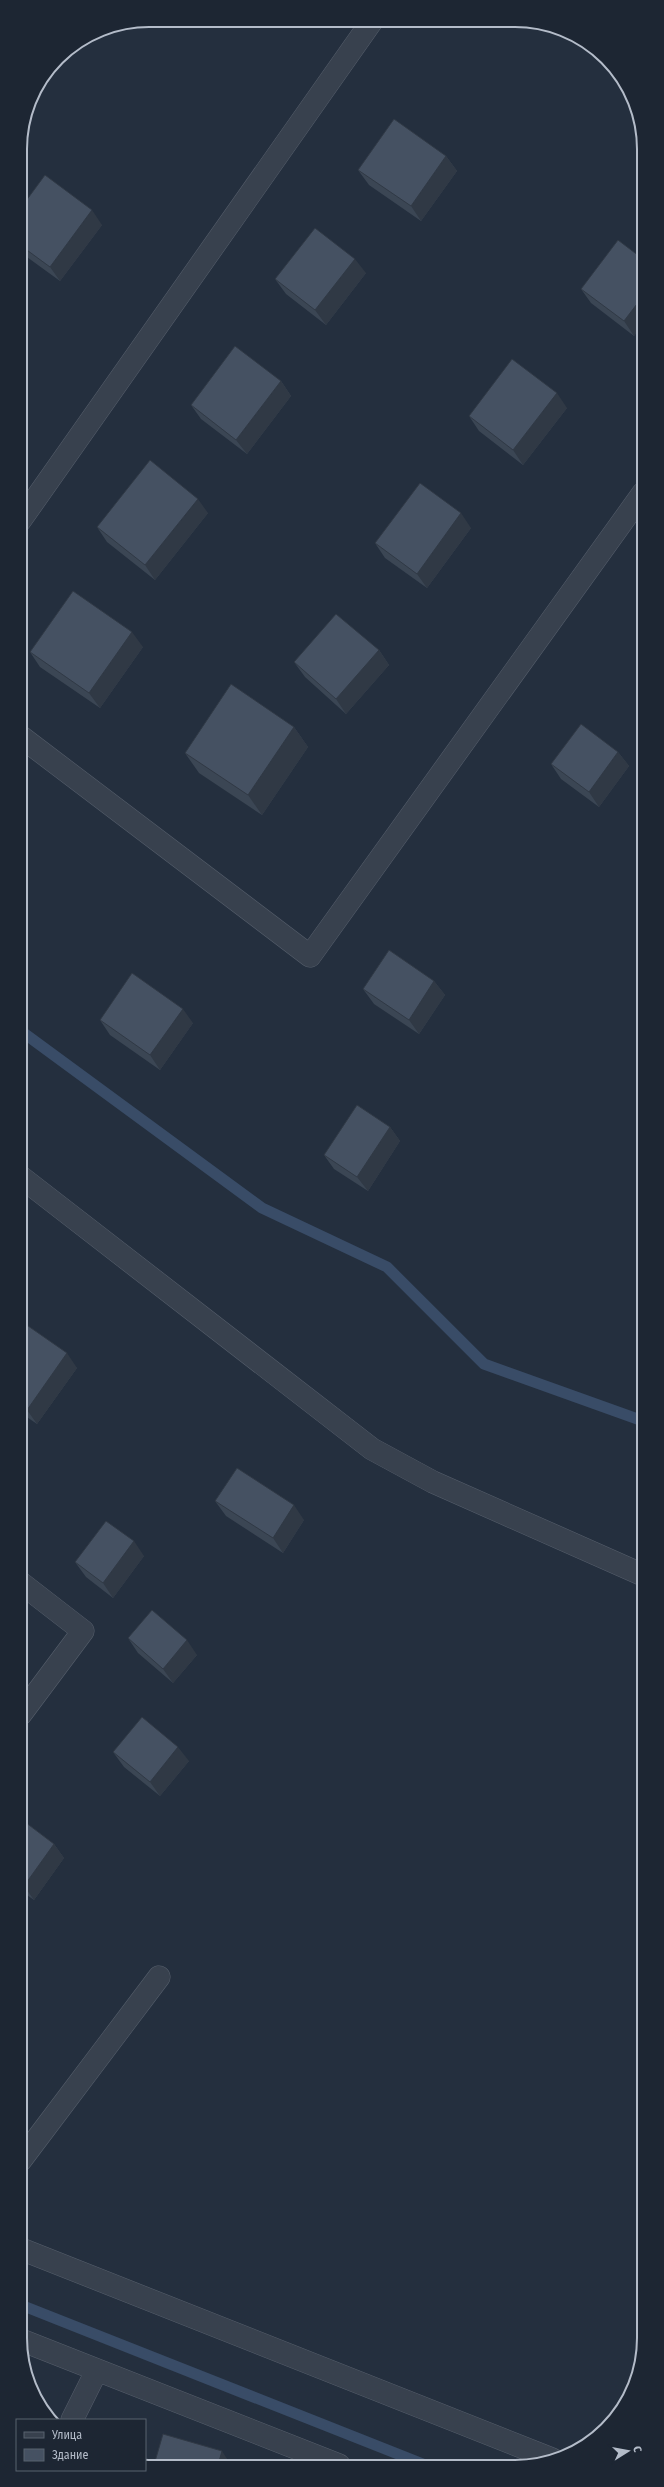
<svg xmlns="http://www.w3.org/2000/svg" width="664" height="2487" viewBox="0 0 664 2487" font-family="'Fira Sans Condensed',sans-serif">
	<rect width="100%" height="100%" fill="#242f3e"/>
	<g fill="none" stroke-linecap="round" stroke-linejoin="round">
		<path stroke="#394c67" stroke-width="11" d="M21 1031 262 1208 387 1267 484 1364 643 1421
			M21 2305 428 2466"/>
		<defs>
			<path id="minor" d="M20 521 372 21
				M20 736 310 956 643 493
				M21 1177 372 1449 433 1482 643 1575
				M21 1583 83 1631 21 1714
				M21 2160 159 1977
				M21 2249 552 2459
				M21 2340 339 2465
				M72 2420 97 2370"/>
		</defs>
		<use href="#minor" stroke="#565f6c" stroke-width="23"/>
		<use href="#minor" stroke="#38414e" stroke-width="22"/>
	</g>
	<path fill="#3b4654" d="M446 156 457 171 421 221 369 185 358 170Z
		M20 209 102 225 60 281 20 252Z
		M643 259V324L634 336 591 303 581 289Z
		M366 273 326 325 286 294 275 279Z
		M281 381 291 396 247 454 201 419 191 405Z
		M567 408 523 465 479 431 469 416Z
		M208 513 155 580 107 542 97 527Z
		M471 528 427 588 385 558 375 543Z
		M143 647 100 708 40 667 30 652Z
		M379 650 389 665 346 714 305 677 294 662Z
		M294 727 308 747 262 815 199 773 185 753Z
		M618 752 629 766 599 807 561 779 551 764Z
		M434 981 445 995 419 1034 374 1004 363 989Z
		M100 1020 193 1023 160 1070 110 1035Z
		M390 1127 400 1141 368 1191 334 1169 324 1155Z
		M21 1321 77 1368 37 1424 21 1413Z
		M215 1501 304 1520 283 1553 226 1516Z
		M144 1556 113 1598 86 1577 75 1562Z
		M128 1638 197 1655 173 1683 138 1653Z
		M113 1752 189 1761 160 1796 124 1767Z
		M21 1819 54 1844 64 1858 34 1900 21 1891Z"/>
	<path fill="#303945" d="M446 156 457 171 421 221 411 206Z
		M92 210 102 225 60 281 50 267Z
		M355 259 366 273 326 325 315 310Z
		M643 296V324L634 336 624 321Z
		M281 381 291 396 247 454 236 440Z
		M557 393 567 408 523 465 513 450Z
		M198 499 208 513 155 580 145 565Z
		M461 513 471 528 427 588 417 574Z
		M132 632 143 647 100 708 89 693Z
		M379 650 389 665 346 714 336 699Z
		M294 727 308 747 262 815 248 795Z
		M618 752 629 766 599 807 589 792Z
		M434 981 445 995 419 1034 409 1020Z
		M183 1009 193 1023 160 1070 150 1055Z
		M390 1127 400 1141 368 1191 357 1177Z
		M67 1353 77 1368 37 1424 27 1410Z
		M294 1505 304 1520 283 1553 273 1538Z
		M134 1541 144 1556 113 1598 103 1583Z
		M187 1640 197 1655 173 1683 163 1669Z
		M178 1747 189 1761 160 1796 150 1782Z
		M54 1844 64 1858 34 1900 24 1886Z
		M222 2451 231 2465H218Z"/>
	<path fill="#455162" stroke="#303945" d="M394 119 446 156 411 206 358 170Z
		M45 175 92 210 50 267 20 245V209Z
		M315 228 355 259 315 310 275 279Z
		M618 240 643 259V296L624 321 581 289Z
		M235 346 281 381 236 440 191 405Z
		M512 359 557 393 513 450 469 416Z
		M150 460 198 499 145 565 97 527Z
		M420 483 461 513 417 574 375 543Z
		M73 591 132 632 89 693 30 652Z
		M336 614 379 650 336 699 294 662Z
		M231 684 294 727 248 795 185 753Z
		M581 724 618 752 589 792 551 764Z
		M389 950 434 981 409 1020 363 989Z
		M132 973 183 1009 150 1055 100 1020Z
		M357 1105 390 1127 357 1177 324 1155Z
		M21 1321 67 1353 27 1410 21 1405Z
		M237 1468 294 1505 273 1538 215 1501Z
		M106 1521 134 1541 103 1583 75 1562Z
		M152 1610 187 1640 163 1669 128 1638Z
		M142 1717 178 1747 150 1782 113 1752Z
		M21 1819 54 1844 24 1886 21 1884Z
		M163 2434 222 2451 218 2465H154Z"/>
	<path d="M0 0H664V2487H0ZM149 27H515A122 122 0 0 1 637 149V2338A122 122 0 0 1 515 2460H149A122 122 0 0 1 27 2338V149A122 122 0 0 1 149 27Z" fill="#1d2633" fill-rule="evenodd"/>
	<path fill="none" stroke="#b4bcc9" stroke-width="2" d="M149 27H515A122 122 0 0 1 637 149V2338A122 122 0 0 1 515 2460H149A122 122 0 0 1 27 2338V149A122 122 0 0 1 149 27Z"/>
	<rect x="16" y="2419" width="130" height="52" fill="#1d2633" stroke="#59626f"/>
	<rect x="24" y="2432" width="20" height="6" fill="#38414e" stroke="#59626f"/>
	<text x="52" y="2439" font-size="12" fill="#b4bcc9">Улица</text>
	<rect x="24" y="2449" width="20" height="12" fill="#455162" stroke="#59626f"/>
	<text x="52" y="2459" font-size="12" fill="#b4bcc9">Здание</text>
	<g transform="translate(628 2451) rotate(79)" stroke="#1d2633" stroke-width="3" paint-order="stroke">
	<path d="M0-3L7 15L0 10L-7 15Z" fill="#b4bcc9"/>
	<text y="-6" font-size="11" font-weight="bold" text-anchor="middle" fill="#b4bcc9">С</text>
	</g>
</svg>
